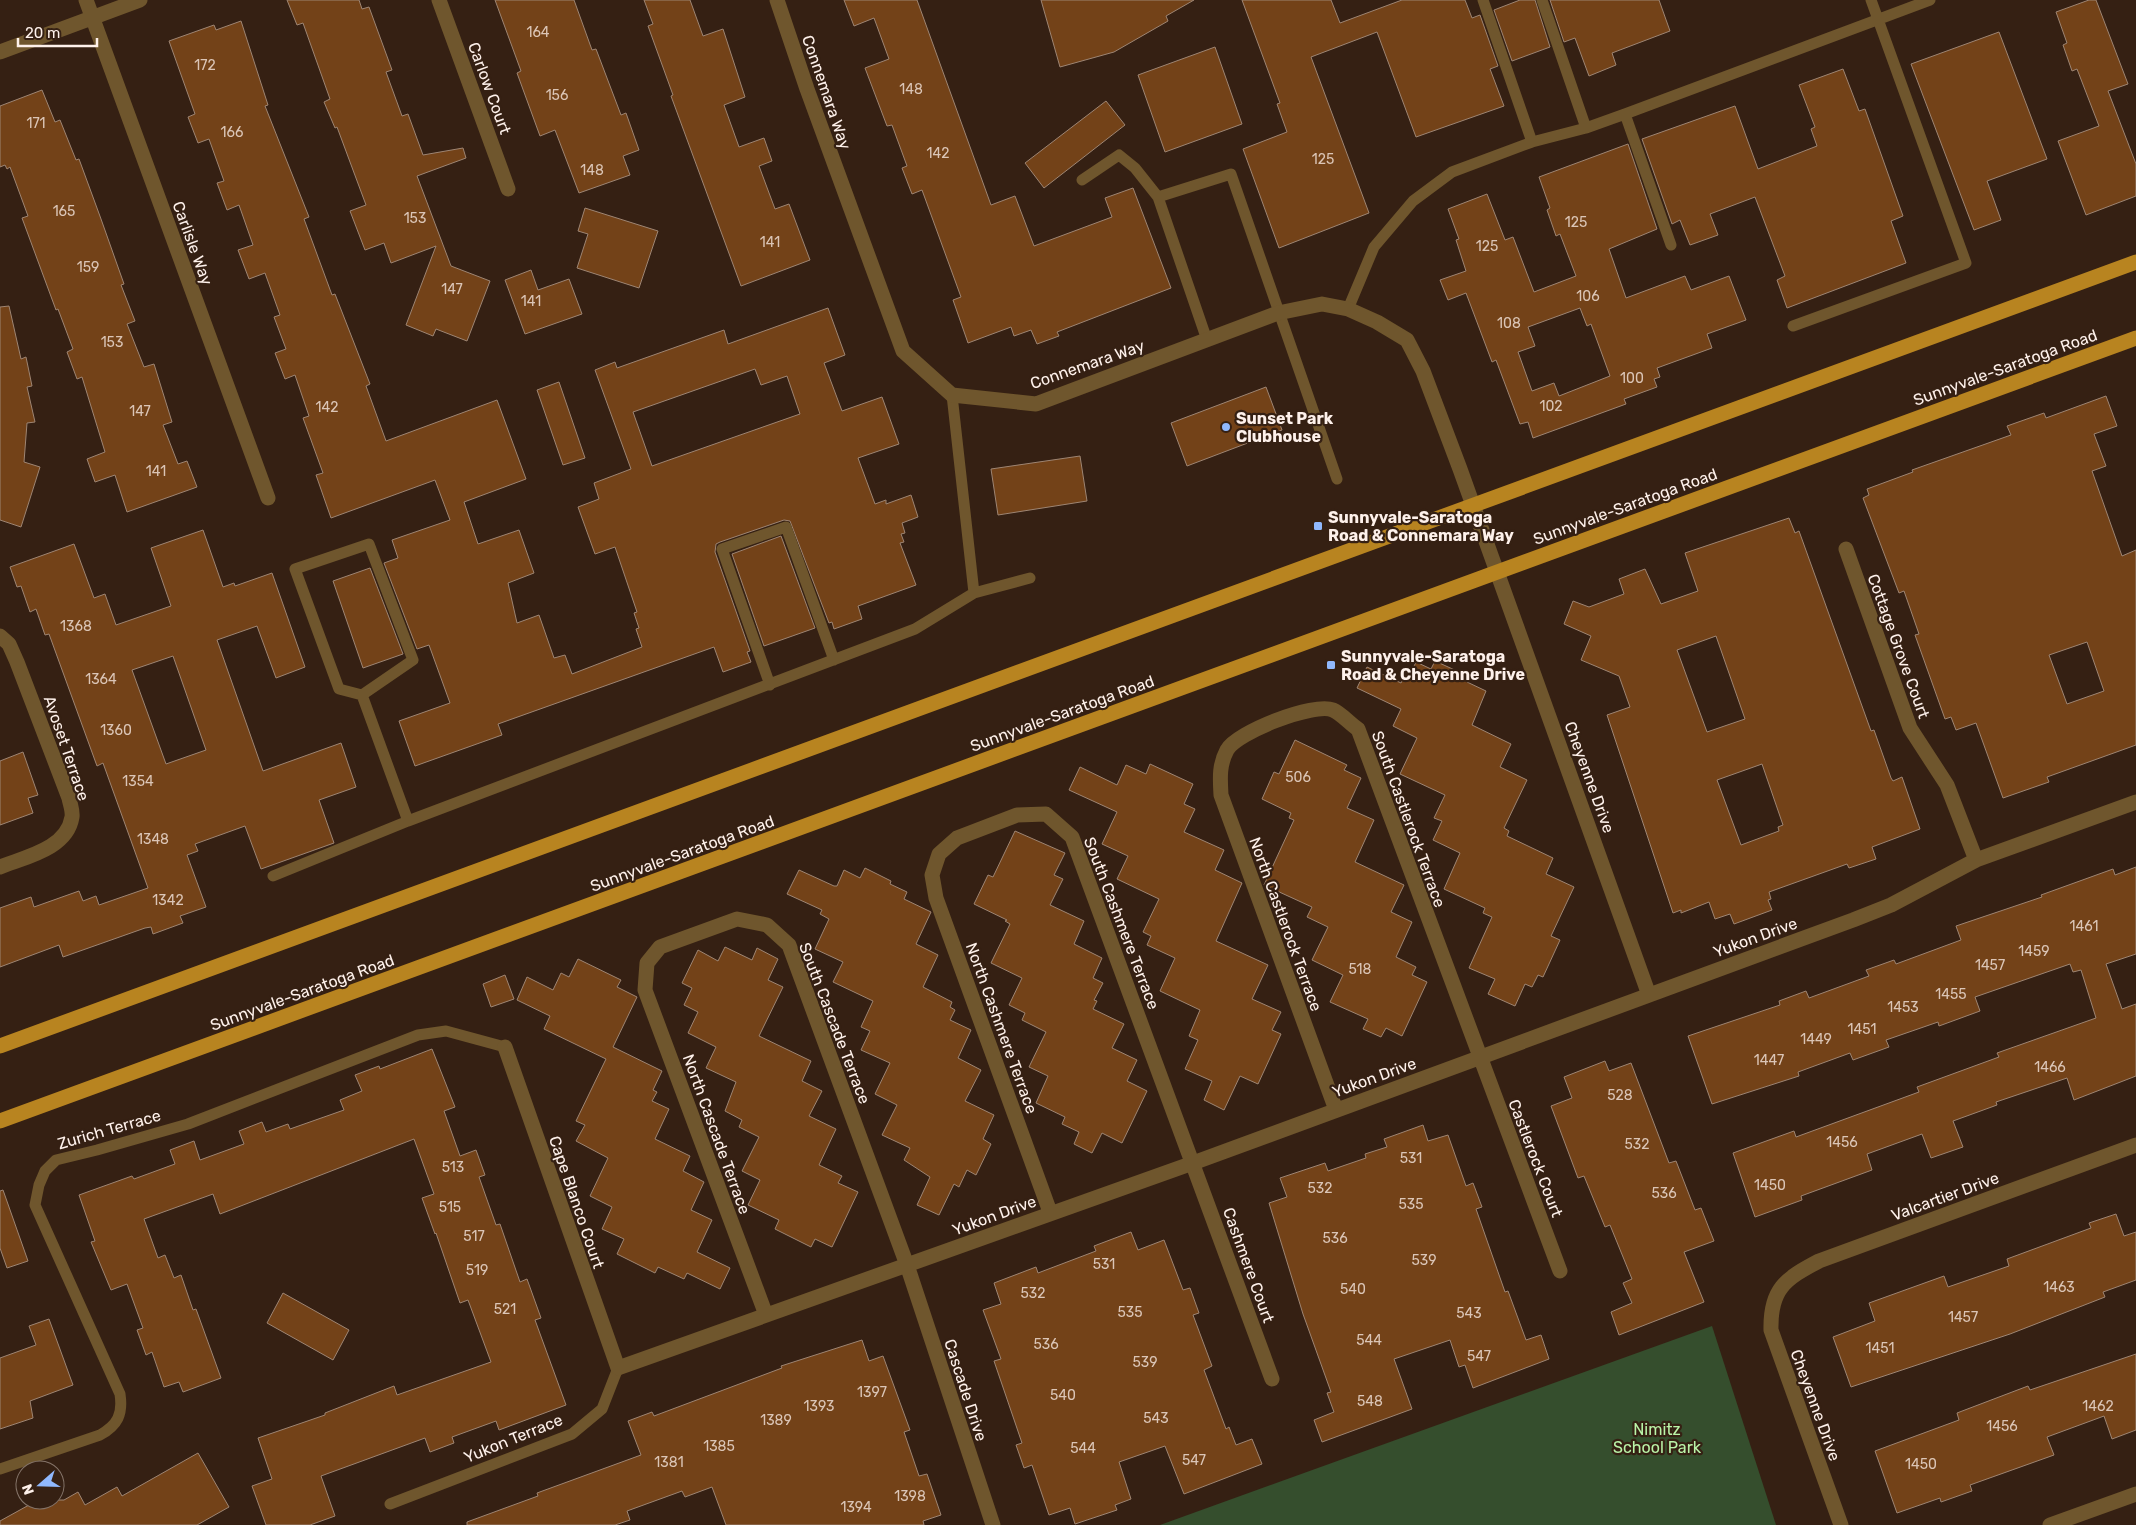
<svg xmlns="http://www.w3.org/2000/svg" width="2136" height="1525" viewBox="0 0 2136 1525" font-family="Rubik,sans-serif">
	<rect width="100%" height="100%" fill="#352013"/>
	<path fill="#354e2d" d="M1712 1326 1776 1525H1160Z"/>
	<path fill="#734218" stroke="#9e8573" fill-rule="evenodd" d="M287 0H359L362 9 369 7 392 70 386 72 402 116 408 114 423 155 463 148 466 158 417 176 451 266 490 281 467 341 436 329 433 336 406 325 436 246 391 263 384 243 365 250 350 211 366 205 337 127 335 128 324 102 330 99 303 23 297 25Z
		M495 0H574L592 50 596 49 621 115 626 113 639 150 623 156 630 175 579 193 555 130 540 136 517 73 521 71Z
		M644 0H690L703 36 723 29 745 97 724 105 739 147 764 138 772 161 759 166 775 209 789 204 810 260 741 286 671 96 673 95 648 26 653 24Z
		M844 0H917L991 205 1015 196 1034 246 1112 217 1105 198 1133 188 1171 288 1057 332 1059 336 1037 344 1031 330 1014 336 1011 327 968 343 953 300 961 297 922 190 912 194 902 168 907 166 892 125 887 126 865 68 889 59 874 18 854 26Z
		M1041 0H1194L1166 16 1168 21 1114 52 1060 67Z
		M1242 0H1331L1340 23 1402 0H1465L1472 18 1480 15 1498 66 1490 69 1504 106 1416 137 1377 32 1311 57 1369 213 1279 248 1243 149 1287 132 1277 104 1280 103Z
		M1520 0H1535L1550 47 1512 61 1494 10Z
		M1550 0H1659L1670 31 1612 53 1616 65 1589 76 1575 38 1564 42Z
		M2089 0H2096L2128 84 2108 91 2136 164V196L2086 215 2058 141 2099 126 2077 69 2072 71 2063 45 2067 43 2056 12Z
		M241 21 268 105 265 106 309 217 304 219 332 295 335 294 370 384 366 386 386 441 497 400 526 479 464 502 478 544 519 530 534 573 508 583 517 623 539 615 554 658 565 655 572 674 642 647 636 629 639 628 634 613 637 612 615 547 595 554 578 507 599 499 594 483 631 469 595 370 615 362 617 368 724 330 728 344 828 308 845 355 824 363 842 411 882 397 899 444 858 458 875 504 886 500V504L911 495 918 517 902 523 905 533 901 534 904 542 900 543 916 585 858 606 862 619 834 629 832 622 829 623 790 521 784 520 720 542 716 544 715 552 750 651 747 652 751 662 723 672 714 647 498 724 502 735 415 766 399 721 450 703 429 645 417 649 384 563 398 558 392 540 450 520 435 480 331 518 316 475 323 473 303 418 309 416 295 375 285 379 275 353 286 349 274 317 280 315 265 273 249 279 238 250 253 245 239 205 227 210 217 183 224 181 209 139 198 143 188 117 195 114 169 41 214 25 216 30ZM755 369 761 385 787 376 800 414 652 466 633 412Z
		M1999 32 2047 159 1987 181 2001 220 1974 230 1911 64Z
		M1215 47 1242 124 1165 152 1138 75Z
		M1843 69 1859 111 1865 109 1903 216 1891 221 1906 263 1787 308 1777 280 1785 276 1755 197 1710 214 1718 235 1690 245 1680 220 1672 224 1642 139 1735 106 1758 169 1817 146 1811 129 1815 127 1799 85Z
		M42 90 55 122 60 120 76 160 79 159 101 219 124 284 121 285 135 321 127 324 144 367 154 364 172 422 163 425 178 464 187 461 197 487 127 512 115 475 95 482 87 459 105 452 82 377 77 379 67 352 73 349 58 309 56 310 22 218 28 216 10 167 7 169 5 165 0 167V106Z
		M1106 101 1125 125 1044 188 1025 163Z
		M1628 144 1657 229 1609 249 1626 298 1685 276 1691 290 1729 276 1746 320 1707 334 1712 348 1657 368 1660 377 1654 379 1657 387 1624 399 1626 404 1533 438 1528 422 1520 424 1496 360 1492 362 1466 293 1448 300 1440 280 1466 271 1456 240 1459 239 1448 209 1487 194 1505 240 1513 237 1534 292 1576 276 1560 234 1556 236 1547 210 1550 208 1539 177ZM1580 308 1587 326 1591 324 1610 376 1559 396 1554 383 1532 391 1518 352 1535 346 1528 327Z
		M585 208 658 231 639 288 577 268 588 234 578 231Z
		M531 270 538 290 569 279 582 314 525 334 505 280Z
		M9 306 21 359 26 357 32 386 27 387 35 422 27 423 24 462 40 467 21 527 0 520V307Z
		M559 382 585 458 563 465 537 390Z
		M1266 387 1282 430 1187 466 1171 423Z
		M2106 396 2117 426 2094 434 2106 466 2092 471 2122 556 2136 550V745L2047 777 2049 782 2003 798 1976 723 1956 730 1951 717 1945 719 1915 635 1919 634 1904 591 1899 593 1863 498 1869 495 1867 489 1913 472 1912 470 2011 435 2007 426 2044 413 2046 418ZM2087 642 2104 691 2067 704 2049 655Z
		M1080 456 1087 501 998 515 991 469Z
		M1789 518 1795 533 1799 531 1871 731 1874 730 1891 778 1893 781 1902 777 1920 829 1872 847 1876 859 1849 868 1847 864 1769 892 1771 899 1768 900 1772 910 1734 924 1730 914 1715 919 1709 902 1681 913V910L1673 913 1607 715 1630 707 1619 676 1581 660 1591 636 1564 624 1573 601 1589 607 1624 594 1619 579 1645 569 1661 604 1698 591 1685 553ZM1716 636 1745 719 1707 732 1677 650ZM1762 764 1783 825 1778 827 1779 831 1741 845 1717 780Z
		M203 530 223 587 234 583 235 586 272 573 305 667 276 678 257 626 217 640 263 771 341 743 356 787 319 800 334 843 261 869 245 826 195 844 198 851 187 855 206 907 180 916 183 923 153 934 151 927 145 928 63 957 59 945 0 967V908L31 897 34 907 79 891 83 901 96 896 99 905 148 888 103 763 97 766 49 634 45 635 36 609 30 612 21 586 17 587 10 567 74 544 94 598 105 594 116 625 171 606 151 548ZM173 656 206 750 166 764 132 670Z
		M781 536 815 628 764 646 732 554Z
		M370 568 403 654 363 668 333 581Z
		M1435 661 1470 677 1467 682 1486 691 1472 725 1511 744 1500 767 1527 780 1504 828 1509 831 1507 836 1553 858 1546 874 1574 887 1551 936 1560 940 1543 977 1538 975 1532 987 1525 984 1515 1006 1488 994 1495 979 1469 968 1492 917 1483 913 1485 908 1444 889 1460 853 1433 840 1442 821 1434 818 1445 795 1400 774 1417 738 1393 726 1401 709 1357 688 1367 667 1401 683 1405 675 1409 677 1416 662 1431 669Z
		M1295 740 1347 765 1344 770 1361 778 1347 808 1374 820 1355 862 1404 885 1391 912 1412 922 1396 957 1416 967 1412 975 1427 982 1402 1036 1386 1028 1381 1037 1363 1029 1368 1019 1330 1002 1343 975 1312 960 1328 927 1307 917 1312 907 1264 885 1294 820 1289 818 1291 813 1262 799 1274 772 1279 774Z
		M23 752 38 795 28 798 33 813 0 825V761Z
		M1150 764 1193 784 1184 804 1195 809 1184 832 1224 850 1215 870 1242 883 1216 941 1268 965 1252 999 1281 1012 1272 1030 1281 1034 1258 1084 1240 1076 1224 1110 1204 1100 1212 1081 1185 1069 1198 1040 1189 1036 1200 1010 1160 991 1175 958 1147 945 1151 936 1143 932 1159 899 1117 879 1128 856 1102 844 1117 812 1069 790 1080 767 1117 785 1126 765 1146 774Z
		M1015 831 1065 853 1054 875 1063 879 1050 905 1084 921 1074 944 1102 958 1093 978 1103 983 1094 1000 1097 1001 1093 1009 1124 1024 1112 1048 1137 1060 1127 1081 1147 1091 1122 1143 1102 1133 1092 1153 1074 1144 1079 1132 1062 1124 1065 1117 1036 1103 1048 1076 1029 1067 1046 1032 1022 1020 1025 1013 1009 1005 1022 978 991 963 1010 924 1005 921 1007 920 974 904 988 875 993 877Z
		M2136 867V954L2106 964 2122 1009 2136 1004V1076L2074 1100 2067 1078 1996 1102 1997 1105 1953 1121 1963 1147 1931 1158 1922 1134 1867 1154 1872 1170 1801 1196 1802 1200 1755 1217 1733 1153 1794 1131 1796 1137 1919 1092 1917 1087 1999 1057 1997 1053 2096 1018 2081 970 2073 972 2070 964 1975 997 1980 1011 1939 1026 1938 1022 1886 1040 1889 1047 1853 1060 1850 1053 1798 1072 1799 1076 1712 1104 1688 1036 1780 1005 1779 1001 1806 991 1809 998 1869 976 1866 970 1894 960 1896 964 1961 940 1956 926 2042 897 2041 895 2113 869 2115 875Z
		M865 868 891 881 890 884 907 892 904 899 931 912 916 944 938 955 923 987 952 1002 950 1007 955 1010 950 1020 971 1030 958 1058 981 1070 965 1101 994 1115 983 1139 991 1144 976 1175 967 1170 959 1187 954 1184 939 1215 917 1205 930 1177 904 1160 910 1148 882 1135 897 1105 875 1094 890 1063 861 1050 870 1031 861 1027 873 1001 833 982 843 962 815 949 829 919 820 914 822 910 787 894 799 870 834 886H837L844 870 860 878Z
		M725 947 752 960 757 948 778 959 768 980 783 987 759 1036 811 1061 802 1081 822 1091 809 1116 836 1129 819 1165 842 1176 838 1183 858 1192 832 1247 815 1239 811 1247 775 1229 779 1220 748 1205 760 1180 742 1171 759 1137 739 1127 742 1120 725 1111 736 1082 706 1068 716 1047 688 1033 698 1012 684 1005 692 988 682 983 698 950 718 961Z
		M578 959 621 980 617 987 637 997 613 1047 662 1071 653 1090 657 1092 652 1101 669 1109 655 1139 690 1156 683 1171 704 1182 691 1210 712 1220 697 1252 730 1268 720 1289 687 1273 684 1279 658 1267 655 1273 617 1254 624 1239 602 1229 612 1207 590 1196 608 1158 576 1141 585 1125 576 1121 606 1059 544 1029 550 1016 517 1000 527 977 553 990 561 973 569 977Z
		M505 975 514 999 491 1007 483 984Z
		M432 1049 455 1107 444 1111 460 1156 476 1150 485 1175 479 1177 496 1225 500 1224 520 1282 527 1279 541 1318 535 1320 566 1405 499 1430 496 1421 452 1437 454 1443 430 1452 425 1438 321 1476 335 1516 310 1525H266L252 1486 272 1479 258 1438 325 1415V1413L394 1386 397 1395 491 1362 468 1300 460 1303 436 1233 435 1234 422 1198 434 1194 414 1139 220 1214 213 1194 144 1219 158 1258 165 1255 174 1278 181 1275 193 1310 196 1309 221 1378 183 1392 179 1382 164 1387 152 1352 146 1355 137 1330 143 1328 127 1284 111 1290 91 1242 95 1241 79 1195 132 1176 134 1179 175 1164 170 1150 194 1141 200 1160 244 1144 239 1131 262 1122 266 1132 288 1124 290 1129 344 1110 340 1100 362 1091 355 1075 379 1066 380 1069Z
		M1605 1061 1609 1071 1631 1063 1669 1163 1676 1161 1695 1210 1701 1208 1714 1241 1684 1252 1704 1302 1619 1335 1611 1312 1632 1303 1623 1283 1632 1279 1610 1225 1605 1227 1584 1176 1578 1178 1551 1106 1572 1098 1564 1077Z
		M1423 1125 1428 1141 1448 1135 1466 1186 1473 1183 1482 1207 1476 1209 1505 1292 1508 1291 1526 1340 1541 1335 1549 1359 1473 1388 1465 1365 1459 1367 1450 1340 1394 1359 1412 1409 1322 1442 1314 1420 1334 1412 1327 1393 1331 1392 1303 1314 1269 1203 1287 1197 1280 1178 1325 1163 1328 1171 1366 1158 1365 1154 1387 1147 1384 1139Z
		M3 1190 28 1261 7 1268 0 1248V1191Z
		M2116 1214 2124 1236 2136 1232V1280L2103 1292 2105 1297 2010 1334 1851 1387 1833 1337 1875 1321 1869 1303 1944 1276 1948 1287 2009 1266 2007 1259 2091 1228 2089 1223Z
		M1131 1232 1138 1250 1164 1240 1183 1290 1190 1288 1199 1313 1193 1315 1212 1366 1204 1370 1226 1429 1229 1427 1236 1445 1252 1439 1262 1464 1184 1494 1165 1446 1119 1462 1131 1499 1115 1505 1117 1510 1075 1524 1070 1508 1049 1515 1032 1465 1024 1468 1016 1445 1022 1443 994 1361 1001 1359 983 1310 1001 1304 994 1283 1036 1267 1038 1273 1096 1251 1094 1246Z
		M283 1293 349 1330 333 1360 267 1323Z
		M49 1319 73 1385 30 1401 33 1418 0 1429V1358L36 1345 29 1326Z
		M862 1340 869 1361 883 1356 910 1430 904 1432 919 1476 927 1474 941 1515 923 1521 924 1525H726L712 1487 685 1497 682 1491 627 1511 630 1520 615 1525H467V1522L538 1496 537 1493 641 1455 628 1421 652 1412 654 1416 782 1368 781 1366Z
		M2136 1354V1430L2112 1439 2104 1416 2047 1437 2054 1455 1970 1485 1972 1491 1941 1502 1940 1498 1897 1513 1875 1451 1959 1420 1957 1413 2028 1386 2030 1390Z
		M198 1453 229 1507 197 1525H0V1521L38 1500H64L78 1492 85 1505 117 1487 122 1496Z"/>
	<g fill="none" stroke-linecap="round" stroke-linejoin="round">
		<path stroke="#6f562d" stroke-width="11" d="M1483 0 1532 142
			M1542 0 1586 128
			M1625 114 1671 245
			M1082 180 1119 155 1135 168 1158 197
			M1348 309 1374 247 1413 201 1452 172 1532 142 1586 128 1625 114 1930 0
			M1793 326 1966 263 1871 0
			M1207 340 1158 197 1231 174 1337 479
			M952 395 974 593
			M770 685 722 549 786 527 834 660
			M362 695 413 660 369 544 295 569 339 689 362 695 408 821
			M273 876 408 821 915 629 974 593 1030 578
			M0 1469 100 1435C118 1425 123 1414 120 1394L35 1205 39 1185 45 1171 56 1160 97 1150 188 1124 418 1035 446 1031 505 1047
			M390 1504 572 1434 602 1409 618 1368"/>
		<path stroke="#6f562d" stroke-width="15" d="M86 0 268 498
			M439 0 508 189
			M777 0 807 89 903 351 952 395 1036 404 1278 313 1322 304 1348 309 1377 322 1407 340 1423 371 1460 469 1649 995
			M0 52 140 0
			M1846 549 1910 728 1947 785 1976 860
			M0 636 9 644 17 662 69 798C70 804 73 811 72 817 67 849 25 857 0 867
			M505 1047 618 1368 1193 1163 1853 920 1891 905 1976 860 2136 802
			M1336 1110 1221 795C1220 778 1219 765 1227 750 1237 732 1314 702 1333 710 1342 714 1350 724 1358 729L1560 1271
			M1050 1212 936 898 932 875 939 854 957 838 1017 815 1046 814 1072 837 1272 1379
			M766 1315 645 990 647 963 660 947 737 919 767 925 789 945 907 1265 993 1525
			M1841 1525 1771 1330C1770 1289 1785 1279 1819 1261L2136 1145
			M2050 1525 2136 1494"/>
		<path stroke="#b88420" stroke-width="15" d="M0 1046 2136 262
			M0 1121 2136 338"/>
	</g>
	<g fill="#90b8fd" stroke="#352013" stroke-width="2">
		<circle cx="1226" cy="427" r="5"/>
		<rect x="1313" y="521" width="10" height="10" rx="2.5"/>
		<rect x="1326" y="660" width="10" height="10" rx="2.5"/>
	</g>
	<g text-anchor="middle" stroke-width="4.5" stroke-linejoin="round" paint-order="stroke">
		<g font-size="14" fill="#dbc5b6">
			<text x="538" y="37">164</text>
			<text x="205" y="70">172</text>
			<text x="911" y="94">148</text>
			<text x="557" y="100">156</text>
			<text x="36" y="128">171</text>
			<text x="232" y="137">166</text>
			<text x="938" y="158">142</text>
			<text x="1323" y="164">125</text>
			<text x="592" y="175">148</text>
			<text x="64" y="216">165</text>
			<text x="415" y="223">153</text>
			<text x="1576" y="227">125</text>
			<text x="770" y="247">141</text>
			<text x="1487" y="251">125</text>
			<text x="88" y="272">159</text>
			<text x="452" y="294">147</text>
			<text x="1588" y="301">106</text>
			<text x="531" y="306">141</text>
			<text x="1509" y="328">108</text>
			<text x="112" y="347">153</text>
			<text x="1632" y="383">100</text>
			<text x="1551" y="411">102</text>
			<text x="327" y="412">142</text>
			<text x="140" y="416">147</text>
			<text x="156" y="476">141</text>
			<text x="76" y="631">1368</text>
			<text x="101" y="684">1364</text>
			<text x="116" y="735">1360</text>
			<text x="1298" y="782">506</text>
			<text x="138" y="786">1354</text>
			<text x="153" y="844">1348</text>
			<text x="168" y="905">1342</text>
			<text x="2084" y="931">1461</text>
			<text x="2034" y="956">1459</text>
			<text x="1990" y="970">1457</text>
			<text x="1360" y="974">518</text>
			<text x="1951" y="999">1455</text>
			<text x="1903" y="1012">1453</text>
			<text x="1862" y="1034">1451</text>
			<text x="1816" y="1044">1449</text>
			<text x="1769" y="1065">1447</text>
			<text x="2050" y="1072">1466</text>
			<text x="1620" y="1100">528</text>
			<text x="1842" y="1147">1456</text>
			<text x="1637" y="1149">532</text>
			<text x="1411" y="1163">531</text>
			<text x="453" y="1172">513</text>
			<text x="1770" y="1190">1450</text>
			<text x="1320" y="1193">532</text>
			<text x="1664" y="1198">536</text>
			<text x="1411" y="1209">535</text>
			<text x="450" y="1212">515</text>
			<text x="474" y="1241">517</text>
			<text x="1335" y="1243">536</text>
			<text x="1424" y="1265">539</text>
			<text x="1104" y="1269">531</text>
			<text x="477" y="1275">519</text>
			<text x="2059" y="1292">1463</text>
			<text x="1353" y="1294">540</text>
			<text x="1033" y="1298">532</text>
			<text x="505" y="1314">521</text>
			<text x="1130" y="1317">535</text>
			<text x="1469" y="1318">543</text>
			<text x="1963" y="1322">1457</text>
			<text x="1369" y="1345">544</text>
			<text x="1046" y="1349">536</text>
			<text x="1880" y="1353">1451</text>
			<text x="1479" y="1361">547</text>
			<text x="1145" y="1367">539</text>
			<text x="872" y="1397">1397</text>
			<text x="1063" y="1400">540</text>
			<text x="1370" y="1406">548</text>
			<text x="819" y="1411">1393</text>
			<text x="2098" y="1411">1462</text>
			<text x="1156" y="1423">543</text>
			<text x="776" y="1425">1389</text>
			<text x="2002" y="1431">1456</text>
			<text x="719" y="1451">1385</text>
			<text x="1083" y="1453">544</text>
			<text x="1194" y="1465">547</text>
			<text x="669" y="1467">1381</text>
			<text x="1921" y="1469">1450</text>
			<text x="910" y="1501">1398</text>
			<text x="856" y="1512">1394</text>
		</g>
		<g font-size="16" fill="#fef1eb" stroke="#352013">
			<text transform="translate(490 88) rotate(70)" y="6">Carlow Court</text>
			<text transform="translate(827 92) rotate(71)" y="6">Connemara Way</text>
			<text transform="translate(193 243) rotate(70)" y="6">Carlisle Way</text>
			<text transform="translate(1087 364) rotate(-19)" y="6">Connemara Way</text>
			<text transform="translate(2005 367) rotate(-20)" y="6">Sunnyvale-Saratoga Road</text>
			<text transform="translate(1625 506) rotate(-20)" y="6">Sunnyvale-Saratoga Road</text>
			<text transform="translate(1899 646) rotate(70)" y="6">Cottage Grove Court</text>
			<text transform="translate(1062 713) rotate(-20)" y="6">Sunnyvale-Saratoga Road</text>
			<text transform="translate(67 748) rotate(71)" y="6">Avoset Terrace</text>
			<text transform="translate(1590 777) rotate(70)" y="6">Cheyenne Drive</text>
			<text transform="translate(1409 819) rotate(70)" y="6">South Castlerock Terrace</text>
			<text transform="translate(682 853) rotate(-20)" y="6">Sunnyvale-Saratoga Road</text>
			<text transform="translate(1122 923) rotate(69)" y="6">South Cashmere Terrace</text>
			<text transform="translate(1286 924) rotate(70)" y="6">North Castlerock Terrace</text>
			<text transform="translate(1755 937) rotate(-20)" y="6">Yukon Drive</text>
			<text transform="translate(302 992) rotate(-20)" y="6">Sunnyvale-Saratoga Road</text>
			<text transform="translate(835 1023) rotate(69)" y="6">South Cascade Terrace</text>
			<text transform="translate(1002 1028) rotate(70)" y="6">North Cashmere Terrace</text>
			<text transform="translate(1374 1077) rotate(-20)" y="6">Yukon Drive</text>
			<text transform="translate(109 1129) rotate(-16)" y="6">Zurich Terrace</text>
			<text transform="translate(717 1134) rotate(70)" y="6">North Cascade Terrace</text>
			<text transform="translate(1536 1158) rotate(69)" y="6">Castlerock Court</text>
			<text transform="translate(1945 1196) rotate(-20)" y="6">Valcartier Drive</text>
			<text transform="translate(577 1202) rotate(71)" y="6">Cape Blanco Court</text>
			<text transform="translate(994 1215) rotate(-20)" y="6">Yukon Drive</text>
			<text transform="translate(1249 1265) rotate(70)" y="6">Cashmere Court</text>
			<text transform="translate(966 1390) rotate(72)" y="6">Cascade Drive</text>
			<text transform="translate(1816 1405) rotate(70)" y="6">Cheyenne Drive</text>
			<text transform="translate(513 1438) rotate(-22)" y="6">Yukon Terrace</text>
		</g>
		<g font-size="16" font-weight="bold" fill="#fef1eb" stroke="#352013" text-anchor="start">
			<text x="1236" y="424">Sunset Park<tspan x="1236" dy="18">Clubhouse</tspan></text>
			<text x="1328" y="523">Sunnyvale-Saratoga<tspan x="1328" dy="18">Road &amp; Connemara Way</tspan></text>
			<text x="1341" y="662">Sunnyvale-Saratoga<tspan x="1341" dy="18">Road &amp; Cheyenne Drive</tspan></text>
		</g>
		<g font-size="16" fill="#baf4a8" stroke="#352013">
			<text x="1657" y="1435">Nimitz<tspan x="1657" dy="18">School Park</tspan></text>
		</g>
	</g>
	<g transform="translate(40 1485) rotate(250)"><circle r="24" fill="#352013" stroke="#857469"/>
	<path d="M0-4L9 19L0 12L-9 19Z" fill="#90b8fd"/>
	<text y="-8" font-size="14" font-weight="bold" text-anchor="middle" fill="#fef1eb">N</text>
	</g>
	<path d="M18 38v8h79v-8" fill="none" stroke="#fef1eb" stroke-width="2.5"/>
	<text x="25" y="38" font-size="15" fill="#fef1eb" stroke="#352013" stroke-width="4" paint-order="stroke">20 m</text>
</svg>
